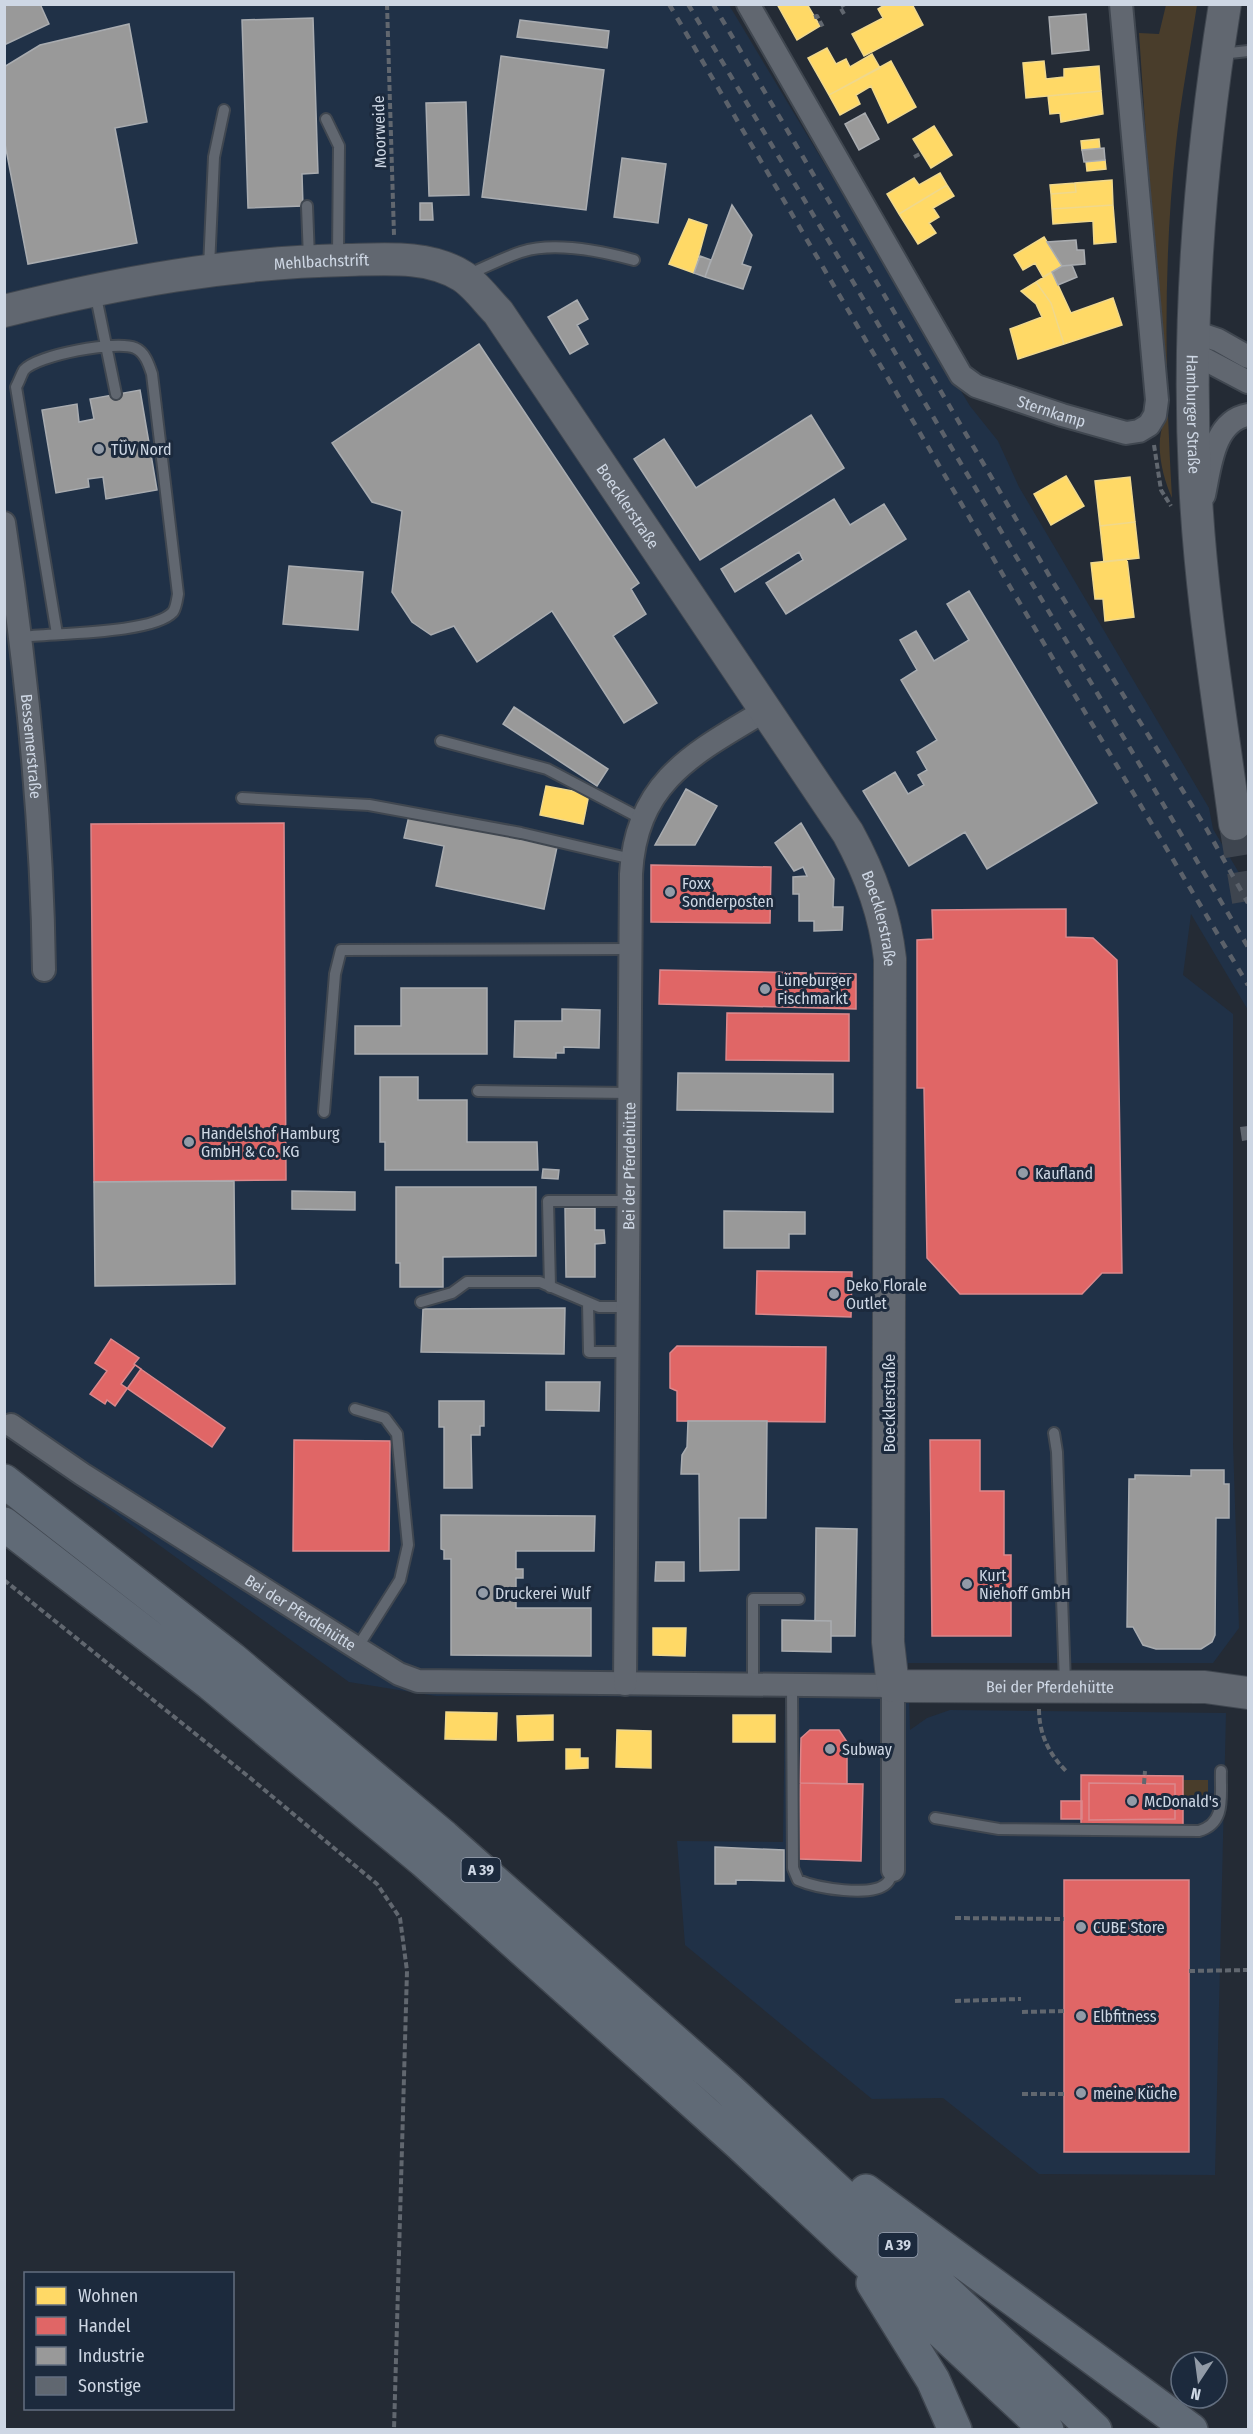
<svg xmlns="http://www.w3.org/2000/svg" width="1253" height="2434" viewBox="0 0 1253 2434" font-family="'Fira Sans Condensed',sans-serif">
	<rect width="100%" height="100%" fill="#242b35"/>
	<path fill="#203147" d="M5 5H729L970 406 998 441 1019 487 1209 808 1213 829 1248 888V1010L1191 914 1183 975 1233 1014V1443L1239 1628 1213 1663H908L910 1730 927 1718 950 1710 1226 1713 1215 2175 1039 2174 943 2098 872 2099 685 1945 677 1841 783 1842 785 1697 436 1696 349 1682 5 1434Z"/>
	<path fill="#493d2b" d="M1166 5H1197C1190 51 1181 97 1176 144 1163 261 1165 380 1172 498 1162 476 1154 442 1165 420L1139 33 1159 34Z
		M1180 1780H1208V1797L1180 1796Z"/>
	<path fill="#ffd966" stroke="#f0d88c" stroke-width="1.5" d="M777 4H807L820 26 797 40Z
		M886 4H912L923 25 864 56 852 34 883 18 878 9Z
		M827 48 836 64 846 59 850 67 872 54 880 68 829 95 808 58Z
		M891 61 916 107 888 123 871 86 856 95 860 104 840 115 829 95Z
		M1044 61 1046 79 1064 77V69L1099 66 1101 91 1026 98 1023 63Z
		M1101 91 1103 114 1061 122 1060 113 1050 114 1048 96Z
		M934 126 952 155 931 168 913 139Z
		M1099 139 1100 149 1082 150 1081 141Z
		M1105 160 1106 169 1087 171 1086 162Z
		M940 173 947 185 899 214 887 194 914 178 919 185Z
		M1112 180 1113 205 1052 209 1051 194 1076 192 1075 183Z
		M1075 183 1076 192 1051 194 1050 185Z
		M947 185 954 196 933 208 939 217 929 223 936 233 918 244 899 214Z
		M1113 205 1116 242 1094 244 1093 221 1053 224 1052 209Z
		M689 219 707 225 694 273 669 264Z
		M1044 237 1062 266 1043 277 1035 263 1023 270 1014 255Z
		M1052 272 1071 313 1113 298 1122 325 1064 344 1051 303 1036 282Z
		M1036 282 1051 303 1064 344 1018 359 1010 329 1042 317 1036 304 1021 291Z
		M1066 476 1084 506 1051 525 1034 494Z
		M1130 477 1135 522 1100 526 1095 481Z
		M1135 522 1139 558 1104 562 1100 526Z
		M1127 559 1134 617 1105 621 1103 599H1095L1091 563Z
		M546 786 589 794 583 824 540 815Z
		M653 1628H686L685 1656 653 1655Z
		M446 1712 497 1713 496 1740 445 1739Z
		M553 1715V1740L518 1741 517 1716Z
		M733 1715H775V1742H733Z
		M617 1730 651 1731V1768L616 1767Z
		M566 1749H580V1758H588V1768L566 1769Z"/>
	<path fill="#e06666" stroke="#db888c" stroke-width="1.5" fill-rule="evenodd" d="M284 823 286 1180 94 1182 91 824Z
		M651 865 771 867 770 923 651 922Z
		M1066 909V937L1093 938 1117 960 1122 1273H1102L1082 1294H960L927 1258 924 1088H917V940L933 939 932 910Z
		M660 970 856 974V1009L659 1004Z
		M727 1013 849 1014V1061L726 1060Z
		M757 1271 852 1272 851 1317 756 1314Z
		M111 1339 139 1358 134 1364 141 1369 115 1406 107 1400 105 1404 90 1394 107 1371 95 1363Z
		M677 1346 826 1347 825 1422 677 1421V1391L670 1388V1353Z
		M135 1365 225 1428 212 1447 121 1384Z
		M294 1440 390 1441 389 1551H293Z
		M930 1440H980V1491H1004V1555H1011V1636H932Z
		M810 1730H839L847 1742V1784L800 1783 801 1738Z
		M1081 1775 1183 1776V1826L1081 1828ZM1089 1783 1175 1784V1819L1089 1820Z
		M800 1783 863 1784 861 1861 799 1859Z
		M1089 1783 1175 1784V1819L1089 1820Z
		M1061 1801H1082V1819H1061Z
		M1064 1880H1189V2152H1064Z"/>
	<path fill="#999" stroke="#a9acb0" stroke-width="1.5" d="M4 4H40L49 24 4 45Z
		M1086 14 1089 50 1052 54 1049 17Z
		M313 18 318 173 302 174 303 206 248 208 242 20Z
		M520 20 609 31 607 48 517 37Z
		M129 24 147 122 115 128 137 243 28 264 4 139V67L40 45Z
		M501 56 604 70 586 210 482 197Z
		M466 102 469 195 429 196 426 103Z
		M865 113 879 139 859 150 845 124Z
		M1104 148 1105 160 1084 162 1082 150Z
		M622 158 666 164 658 223 614 217Z
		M420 203H432L433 220H420Z
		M732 205 752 235 742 264 751 267 743 289 705 277Z
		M1076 240 1077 250H1084L1085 264 1062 266 1047 242Z
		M700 256 711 260 705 277 694 273Z
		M1072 265 1077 277 1058 285 1052 272 1062 266Z
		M577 300 588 319 577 325 588 344 570 354 548 317Z
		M479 344 639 583 631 589 646 614 613 636 657 703 624 723 552 611 477 662 454 626 431 635 412 622 392 592 402 511 372 502 332 443Z
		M140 390 157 490 106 499 103 477 88 479 89 487 56 493 42 410 77 404 79 422 94 419 90 399Z
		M811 415 844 468 700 560 634 459 664 439 696 488Z
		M834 499 850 525 884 504 906 539 786 614 766 583 803 560 799 552 735 592 721 569Z
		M289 566 363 572 358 630 283 624Z
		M969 591 1097 803 987 869 965 832 909 866 863 791 895 772 908 794 924 785 918 775 927 770 917 752 937 740 901 680 917 670 900 640 916 631 934 661 969 640 947 604Z
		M514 707 608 769 597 786 503 724Z
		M686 789 717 806 695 845H655Z
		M409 816 557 847 544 909 436 886 444 846 404 838Z
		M801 823 834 879 833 907H843L842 930 814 931V921H799V894H793V877L807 876 803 867 794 871 775 843Z
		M401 988H487V1054H355V1026H401Z
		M562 1009 600 1010 599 1048 564 1047V1053H556V1058L514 1057 515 1021H562Z
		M678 1073 833 1074V1112L677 1110Z
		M380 1077H418V1100H467V1142H537L538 1170H385V1142H380Z
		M543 1169 559 1170 558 1179 542 1178Z
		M234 1181 235 1284 95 1286 94 1182Z
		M396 1187H536V1256L443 1257V1287H400V1263H396Z
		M292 1191 355 1192V1210L292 1209Z
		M565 1208H595V1230H604L605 1243 595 1244V1277H566Z
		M724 1211 805 1212V1234H789V1248H724Z
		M565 1308 564 1354 421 1352 423 1309Z
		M546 1382H600L599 1411 546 1410Z
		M439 1401H484V1426H480V1435H471L472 1488H444V1427H439Z
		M688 1421H767L766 1518H739V1570L700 1571 699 1474H681L682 1455 687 1447Z
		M1191 1470H1224V1484H1229V1518H1216L1215 1635 1212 1642 1201 1649H1156L1143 1645 1133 1627H1127L1129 1479H1135V1475L1191 1476Z
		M441 1515 595 1516 594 1551H516V1569H523V1578H516V1608H591V1656L451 1655V1559H444V1550L441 1549Z
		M816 1528 857 1529 855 1636H831V1621H815Z
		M656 1562H684V1581H655Z
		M782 1620 831 1621V1652L782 1651Z
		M715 1847 784 1850V1881L736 1880V1884H715Z"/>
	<path fill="#606770" d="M1248 1126V1140L1242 1141 1240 1127Z"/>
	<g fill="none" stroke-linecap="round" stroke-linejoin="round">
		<path stroke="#3e454f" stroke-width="32" stroke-dasharray="32 16" stroke-linecap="butt" d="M1235 824 1248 901"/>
		<defs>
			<path id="lane" d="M1221 54 1248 51
				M326 119 339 146 338 257
				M307 206 309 258
				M209 267 214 157 224 110
				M469 274C486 267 503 258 521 252 555 241 601 251 634 260
				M95 292 116 394
				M22 637C54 633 153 634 173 612 176 608 177 600 178 594L152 374C149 365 145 352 135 348 117 340 37 355 24 370 21 375 19 382 16 387L57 634
				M441 741 547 769 642 819
				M242 798 369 805 521 833 632 859
				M478 1091 630 1093
				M324 1112 335 974 341 950 630 949
				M550 1287 548 1201H629
				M421 1302 452 1293 467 1282H540L599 1307H628
				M588 1303 589 1352H628
				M355 1409 385 1418 397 1434 408 1545 400 1580 357 1648
				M1054 1433 1057 1452 1065 1684
				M753 1685V1599H799
				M792 1686 793 1868 798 1880C816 1888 872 1898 887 1883 890 1880 892 1874 893 1870
				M935 1818 999 1829 1199 1831C1227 1823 1220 1795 1221 1771"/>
			<g id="street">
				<path id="s1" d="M748 4 961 375 976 386 1062 415 1126 433 1139 431 1149 425 1155 415 1157 400 1121 4"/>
				<path d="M1194 332 1218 340 1248 357"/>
				<path d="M1193 353 1248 382"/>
				<path d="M1204 495C1210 468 1213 421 1248 415"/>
				<path id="s2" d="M4 523C27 671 42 820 44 970"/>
				<path id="s3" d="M11 1425 82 1474 357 1648 399 1674 418 1681 893 1686V1870"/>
				<path id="s4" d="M625 1684 631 874C636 781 694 753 766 710"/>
			</g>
			<g id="secondary">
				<path id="s5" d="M1225 4C1200 161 1187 319 1195 478 1200 594 1220 710 1235 824"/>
				<path id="s6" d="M4 311C117 283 231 262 347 260 385 259 429 255 462 276 475 284 487 301 498 312L848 833C870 873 885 913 890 959L888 1642 893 1686 1205 1687 1248 1693"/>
			</g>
			<path id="highway" d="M4 1481 232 1659 444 1837 726 2087 1095 2430
				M4 1524 211 1684 424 1861 740 2144 1047 2430
				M866 2191 1191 2430
				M873 2283 933 2380 955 2430"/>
		</defs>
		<use href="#lane" stroke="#404750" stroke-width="14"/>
		<use href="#street" stroke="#404750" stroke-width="26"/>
		<use href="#secondary" stroke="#404750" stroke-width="34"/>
		<use href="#highway" stroke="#404750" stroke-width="36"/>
		<path stroke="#61676f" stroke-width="4" stroke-dasharray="6 3" stroke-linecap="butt" d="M387 4 394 235
			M844 14 840 7 845 4
			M814 17 817 16 823 27
			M914 157 922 153
			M1154 445 1161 490 1171 506
			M4 1580 249 1777 377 1884 400 1918 407 1971 394 2430
			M1039 1709C1039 1734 1049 1754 1066 1771
			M1144 1784 1145 1771
			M955 1918 1064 1919
			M1189 1971 1248 1970
			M955 2001 1021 1999
			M1022 2012 1064 2011
			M1022 2094H1064"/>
		<use href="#lane" stroke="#616770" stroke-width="10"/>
		<use href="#street" stroke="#616770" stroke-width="22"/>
		<use href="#secondary" stroke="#616770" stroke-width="32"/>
		<use href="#highway" stroke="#606a76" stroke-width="33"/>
		<path stroke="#5b616a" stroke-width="4.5" stroke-dasharray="8 8" stroke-linecap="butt" d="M669 4 1006 580 1248 985
			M688 4 1248 947
			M713 4 1053 582 1206 828 1248 903"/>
	</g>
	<g fill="#929ba7" stroke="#1c2a3d" stroke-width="2">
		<circle cx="99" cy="449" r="6"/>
		<circle cx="670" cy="892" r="6"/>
		<circle cx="765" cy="989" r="6"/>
		<circle cx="189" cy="1142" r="6"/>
		<circle cx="1023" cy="1173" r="6"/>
		<circle cx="834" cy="1294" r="6"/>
		<circle cx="967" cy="1584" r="6"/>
		<circle cx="483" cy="1593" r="6"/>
		<circle cx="830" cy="1749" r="6"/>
		<circle cx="1132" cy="1801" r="6"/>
		<circle cx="1081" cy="1927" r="6"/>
		<circle cx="1081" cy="2016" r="6"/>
		<circle cx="1081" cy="2093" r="6"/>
	</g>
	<g text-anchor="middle" stroke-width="6" stroke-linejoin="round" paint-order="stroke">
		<g fill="#1c2a3d" stroke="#99a3b2" stroke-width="1.5">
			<rect x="461.5" y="1858" width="39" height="24" rx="4.5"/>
			<rect x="878.5" y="2233" width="39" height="24" rx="4.5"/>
		</g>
		<g font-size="15" font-weight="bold" fill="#ced7e4">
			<text x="481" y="1875">A 39</text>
			<text x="898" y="2250">A 39</text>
		</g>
		<g font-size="16" fill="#ced7e4" stroke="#1c2a3d">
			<text transform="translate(379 132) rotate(-92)" y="6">Moorweide</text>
			<text dy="6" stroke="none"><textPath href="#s6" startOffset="322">Mehlbachstrift</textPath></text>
			<text dy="6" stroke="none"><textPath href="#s1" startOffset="526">Sternkamp</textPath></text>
			<text dy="6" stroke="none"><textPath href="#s5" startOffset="412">Hamburger Straße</textPath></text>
			<text dy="6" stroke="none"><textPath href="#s6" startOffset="750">Boecklerstraße</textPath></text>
			<text dy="6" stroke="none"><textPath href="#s2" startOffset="225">Bessemerstraße</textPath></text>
			<text dy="6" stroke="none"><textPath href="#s6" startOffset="1236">Boecklerstraße</textPath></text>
			<text dy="6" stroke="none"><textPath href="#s4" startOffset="518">Bei der Pferdehütte</textPath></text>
			<text transform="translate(889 1403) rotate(-90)" y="6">Boecklerstraße</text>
			<text dy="6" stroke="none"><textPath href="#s3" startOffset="345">Bei der Pferdehütte</textPath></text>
			<text dy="6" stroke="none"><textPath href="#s6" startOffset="2162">Bei der Pferdehütte</textPath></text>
		</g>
		<g font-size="16" fill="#ced7e4" stroke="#1c2a3d" text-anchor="start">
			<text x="111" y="455">TÜV Nord</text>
			<text x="682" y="889">Foxx<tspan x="682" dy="18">Sonderposten</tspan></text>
			<text x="777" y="986">Lüneburger<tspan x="777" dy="18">Fischmarkt</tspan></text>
			<text x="201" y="1139">Handelshof Hamburg<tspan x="201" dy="18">GmbH &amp; Co. KG</tspan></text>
			<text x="1035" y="1179">Kaufland</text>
			<text x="846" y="1291">Deko Florale<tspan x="846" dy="18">Outlet</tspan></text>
			<text x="979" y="1581">Kurt<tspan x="979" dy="18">Niehoff GmbH</tspan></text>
			<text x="495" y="1599">Druckerei Wulf</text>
			<text x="842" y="1755">Subway</text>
			<text x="1144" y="1807">McDonald's</text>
			<text x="1093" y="1933">CUBE Store</text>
			<text x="1093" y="2022">Elbfitness</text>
			<text x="1093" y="2099">meine Küche</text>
		</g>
	</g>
	<rect width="1253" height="2434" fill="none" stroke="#ced7e4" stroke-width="12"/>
	<rect x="24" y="2272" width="210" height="138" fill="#1c2a3d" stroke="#636f80" stroke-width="1.5"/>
	<rect x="36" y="2287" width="30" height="18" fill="#ffd966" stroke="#636f80" stroke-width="1.5"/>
	<text x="78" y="2302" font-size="18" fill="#ced7e4">Wohnen</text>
	<rect x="36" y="2317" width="30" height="18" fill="#e06666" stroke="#636f80" stroke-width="1.5"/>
	<text x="78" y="2332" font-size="18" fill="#ced7e4">Handel</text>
	<rect x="36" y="2347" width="30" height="18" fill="#999999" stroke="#636f80" stroke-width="1.5"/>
	<text x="78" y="2362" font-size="18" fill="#ced7e4">Industrie</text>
	<rect x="36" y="2377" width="30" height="18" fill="#606770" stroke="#636f80" stroke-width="1.5"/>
	<text x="78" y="2392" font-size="18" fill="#ced7e4">Sonstige</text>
	<g transform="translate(1199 2380) rotate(193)"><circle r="28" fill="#1c2a3d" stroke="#636f80" stroke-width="1.5"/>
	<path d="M0-4.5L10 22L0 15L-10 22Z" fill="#929ba7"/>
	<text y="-9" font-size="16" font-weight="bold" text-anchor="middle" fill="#ced7e4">N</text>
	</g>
</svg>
